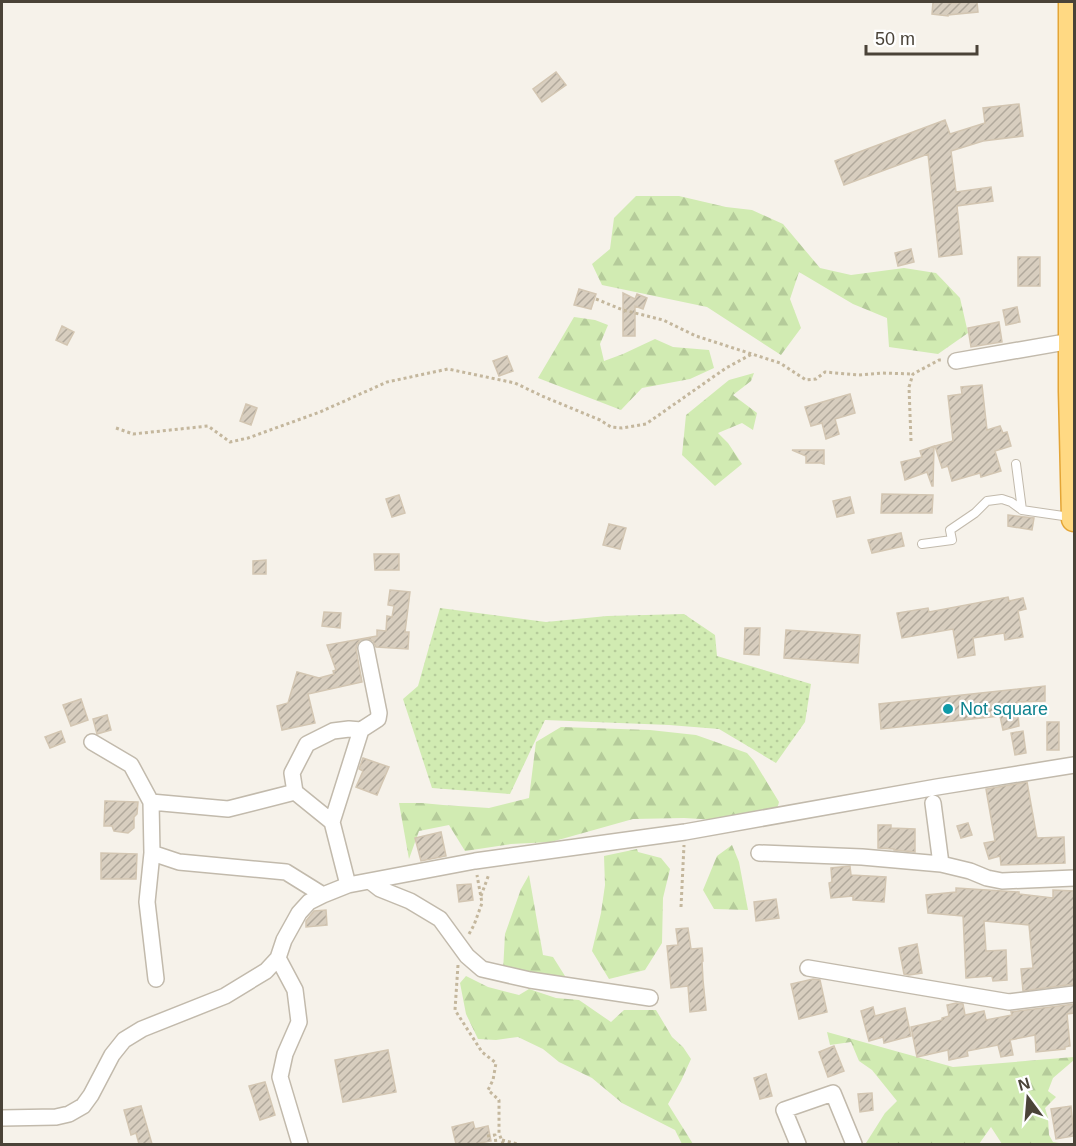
<svg xmlns="http://www.w3.org/2000/svg" width="1076" height="1146" viewBox="0 0 1076 1146" font-family="Arial,sans-serif">
	<defs>
		<pattern id="grass-dots" width="8" height="8" patternUnits="userSpaceOnUse" patternTransform="scale(1.5)"><rect width="8" height="8" fill="#d1ebb2"/><path d="M2 2h.1M6 6h.1" fill="none" stroke="#b5cb9a" stroke-width="1.8" stroke-linecap="round"/></pattern>
		<pattern id="forest-firs" width="22" height="20" patternUnits="userSpaceOnUse" patternTransform="scale(1.5)"><rect width="22" height="20" fill="#d1ebb2"/><path d="M5 1l3.5 6h-7zM16 11l3.5 6h-7z" fill="#b5cb9a"/></pattern>
		<pattern id="building-hatch" width="6" height="6" patternUnits="userSpaceOnUse" patternTransform="scale(1.5)"><rect width="6" height="6" fill="#d8cebf"/><path d="M-1 1l2-2M0 6l6-6M5 7l2-2" fill="none" stroke="#b1a99c"/></pattern>
	</defs>
	<rect width="100%" height="100%" fill="#f6f2ea"/>
	<path fill="url(#grass-dots)" d="M440 608 546 622 607 616 684 614 715 635 717 656 811 684 805 722 776 763 719 729 669 725 545 720 510 794 432 788 403 699 418 686Z"/>
	<path fill="url(#forest-firs)" d="M636 196H679L726 207 752 210 783 224 820 268 851 275 904 268 936 273 960 298 968 333 938 354 889 347 887 318 853 304 799 272 790 299 801 328 781 355 707 307 602 285 592 264 610 249 614 218Z
		M574 317 595 320 608 325 600 344 604 361 623 354 655 339 673 347 709 350 714 368 690 379 642 388 621 410 538 378Z
		M754 373 751 381 733 395 757 413 753 430 742 423 718 433 728 443 742 464 715 486 682 455 686 415 729 380Z
		M561 727 650 730 696 735 747 753 754 761 779 802 775 815 717 820 684 818 633 819 551 842 511 844 465 851 449 825 419 831 409 859 399 803H422L443 805 489 808 529 798 536 742Z
		M732 845 739 862 748 910 714 909 703 890 717 856Z
		M637 849 638 852 661 858 670 869 663 898 662 943 645 970 609 979 592 951 601 913 605 885 604 856Z
		M529 875 543 955 553 957 565 976 533 980 503 971 505 934 521 889Z
		M466 976 488 987 519 995 529 989 556 998 579 1000 611 1022 624 1010H656L672 1037 683 1047 691 1059 681 1081 668 1104 693 1144H682L675 1130 622 1103 592 1078 559 1062 543 1049 518 1037 496 1040 478 1039 466 1014 460 983Z
		M827 1032 953 1067 1074 1057V1060L1053 1078 1048 1091 1056 1097 1045 1108 1048 1118 1049 1135 1053 1142 1065 1144H1002L991 1127 979 1144H867L866 1143 885 1113 897 1101 872 1070 859 1061 851 1042 830 1045Z"/>
	<path fill="url(#building-hatch)" stroke="#d3c6b2" stroke-width="1.5" d="M933 2H950L949 3 977 2 978 12 948 15V16L932 14Z
		M556 72 566 85 542 102 533 89Z
		M1019 104 1023 136 983 141 951 151 956 192 991 187 993 201 957 206 962 254 939 257 928 154 844 185 835 161 945 120 950 134 985 123 983 108Z
		M911 249 914 262 898 266 895 253Z
		M1018 257H1040V286H1018Z
		M579 289 596 294 591 309 574 305Z
		M623 293 635 299 637 294 647 298 643 309 635 306V336H623Z
		M1017 307 1020 322 1006 325 1003 310Z
		M999 322 1002 342 971 347 968 328Z
		M62 326 74 332 67 345 56 340Z
		M507 356 513 371 499 376 493 361Z
		M982 385 987 430 1000 426 1003 433 1007 432 1011 446 995 451 1001 471 981 477 980 473 952 481 948 466 942 468 935 446 953 441 948 396 962 394 961 387Z
		M850 394 855 413 835 419 839 434 826 439 822 423 811 426 805 407Z
		M246 404 257 408 251 425 240 421Z
		M934 446 933 486H932L927 472 905 480 901 462 922 457 920 451Z
		M792 450H824V464L821 463H806V456Z
		M882 494 933 495 932 513H881Z
		M399 495 405 513 392 517 386 499Z
		M850 497 854 513 837 517 833 501Z
		M1008 515 1034 518 1032 530 1008 526Z
		M609 524 626 528 620 549 603 545Z
		M901 533 904 546 872 553 868 540Z
		M374 554H399V570H375Z
		M266 560V574H253V561Z
		M390 590 410 592 405 632H409L408 649 376 647 373 641 369 639 360 640 357 644 356 649 362 682 308 694 315 723 282 730 277 706 288 703 297 672 319 678 334 674 333 671 336 670 327 645 377 636V630L386 631 387 616 392 617 394 606 388 605Z
		M1008 597 1009 601 1023 598 1026 609 1018 611 1023 637 1005 640 1004 633 973 638 975 655 958 658 953 629 902 638 897 613 928 608 929 612Z
		M324 612 341 613 340 628 322 626Z
		M745 628H760L759 655 744 654Z
		M786 630 860 635 858 663 784 658Z
		M1045 686V701L1017 702 1019 726 1003 730 1000 716 881 729 879 704Z
		M81 699 88 720 71 726 63 705Z
		M107 715 111 730 97 734 93 719Z
		M1047 722H1059V750H1047Z
		M61 731 65 742 50 748 45 737Z
		M1023 731 1026 753 1015 755 1011 733Z
		M363 758 389 767 377 795 356 787 363 771 359 769Z
		M1027 782 1037 838 1064 837 1065 863 1001 865 1000 856 989 859 984 843 995 841 986 789Z
		M105 801 138 802 137 814 134 817V828L128 833 114 831 112 826H104Z
		M968 823 972 835 961 838 957 826Z
		M878 825H891V828L915 829V852L894 850V849L878 848Z
		M441 832 446 856 421 861 415 838Z
		M101 853 137 854 136 879H101Z
		M850 866 851 875 886 877 884 902 853 900V896L831 898 829 883 832 882 831 868Z
		M471 884 473 900 459 902 457 885Z
		M956 888 1019 892V894L1053 898V890L1074 891V984L1023 991 1021 969 1033 968 1029 925 984 921 986 951 1006 950 1007 980 993 981 992 976 966 978 963 916 928 913 926 895 956 892Z
		M776 899 779 918 756 921 754 902Z
		M326 910 327 925 306 927V921L314 911Z
		M688 928 691 949 702 948 703 961H702L703 980 706 1010 690 1012 688 986 671 988 667 946 678 945 676 929Z
		M917 944 922 973 909 975 904 974 899 948Z
		M813 979 820 980 827 1012 799 1019 791 984Z
		M956 1003 963 1004 965 1015 984 1011 986 1020 1012 1015 1011 1012 1074 1004V1013L1067 1014 1070 1046 1065 1047V1049L1036 1052 1035 1035 1010 1040 1013 1055 1001 1057 998 1045 967 1051 968 1056 949 1060 948 1050 917 1057 911 1027 942 1020V1018L949 1016 947 1005Z
		M873 1007 875 1016 905 1008 911 1036 884 1043 883 1037 869 1041 861 1011Z
		M834 1046 844 1071 828 1077 819 1052Z
		M388 1050 396 1092 343 1102 335 1060Z
		M766 1074 772 1096 760 1099 754 1078Z
		M265 1082 275 1115 260 1120 249 1086Z
		M872 1093 873 1110 860 1112 858 1094Z
		M141 1106 152 1144H139L136 1133 131 1135 124 1110Z
		M1071 1106 1074 1136 1056 1139 1051 1109Z
		M473 1122 475 1129 488 1126 491 1141 475 1144H456L452 1127Z"/>
	<g fill="none" stroke-linecap="round" stroke-linejoin="round">
		<defs>
			<path id="service" d="M1016 464 1022 510
				M922 544 952 540 950 530 975 513 987 501 1002 499 1011 502 1022 510 1070 517"/>
			<path id="minor" d="M956 361 1071 341
				M92 742 131 765 151 802 152 853 147 902 156 979
				M151 802 228 809 295 792
				M933 803 941 864
				M332 822 295 792 292 773 307 744 333 731 349 729 361 730
				M152 853 179 862 286 872 323 895
				M759 853 862 857 941 864 970 871 987 878 1002 881 1074 878
				M371 882 380 889 410 901 440 919 467 956 482 969 530 980 650 998
				M348 885 332 822 361 730 378 719 379 713 366 648
				M278 958 295 990 299 1022 285 1054 280 1077 300 1144
				M808 968 1009 1002 1074 994
				M2 1118 56 1117 69 1114 83 1106 91 1095 112 1055 124 1040 142 1029 225 996 266 971 278 958 284 940 299 913 309 902 323 895 348 885 475 861 685 832 937 787 1074 765
				M798 1144 784 1110 833 1093 854 1144"/>
			<path id="trunk" d="M1071 2V391L1074 519"/>
		</defs>
		<use href="#service" stroke="#c2baac" stroke-width="10"/>
		<use href="#minor" stroke="#c2baac" stroke-width="18"/>
		<use href="#trunk" stroke="#e4a536" stroke-width="27"/>
		<path stroke="#c4b79d" stroke-width="3" stroke-dasharray="3 3" stroke-linecap="butt" d="M596 299 623 310 663 320 696 336 780 363 806 380 816 379 825 372 859 375 882 373 913 374
			M116 428 133 434 208 426 230 442 248 438 320 412 387 382 448 369 515 383 542 396 600 420 611 427 622 428 646 424 726 368 752 354
			M911 441 909 387 913 374 939 360H943
			M481 896 489 874
			M681 907 684 845
			M469 934 474 925 482 903 477 875
			M458 965 455 1010 482 1052 496 1063 493 1080 488 1090 499 1100V1133L503 1144
			M487 1136 495 1135 496 1144
			M502 1140 518 1144"/>
		<use href="#service" stroke="#fff" stroke-width="8"/>
		<use href="#minor" stroke="#fff" stroke-width="15"/>
		<use href="#trunk" stroke="#ffd983" stroke-width="24"/>
	</g>
	<circle fill="#0f9aa8" stroke="#fff" stroke-width="2" cx="948" cy="709" r="6"/>
	<g text-anchor="middle" stroke-width="4.5" stroke-linejoin="round" paint-order="stroke">
		<g font-size="18" fill="#0d838f" stroke="#fff" text-anchor="start">
			<text x="960" y="715">Not square</text>
		</g>
	</g>
	<rect width="1076" height="1146" fill="none" stroke="#4a4338" stroke-width="6"/>
	<g transform="translate(1028 1098) rotate(344)" stroke="#ffffff" stroke-width="4.5" paint-order="stroke">
	<path d="M0-4.5L10 22L0 15L-10 22Z" fill="#4a4338"/>
	<text y="-9" font-size="16" font-weight="bold" text-anchor="middle" fill="#4a4338">N</text>
	</g>
	<path d="M866 45v9h111v-9" fill="none" stroke="#4a4338" stroke-width="3"/>
	<text x="875" y="45" font-size="18" fill="#4a4338" stroke="#ffffff" stroke-width="4.5" paint-order="stroke">50 m</text>
</svg>
